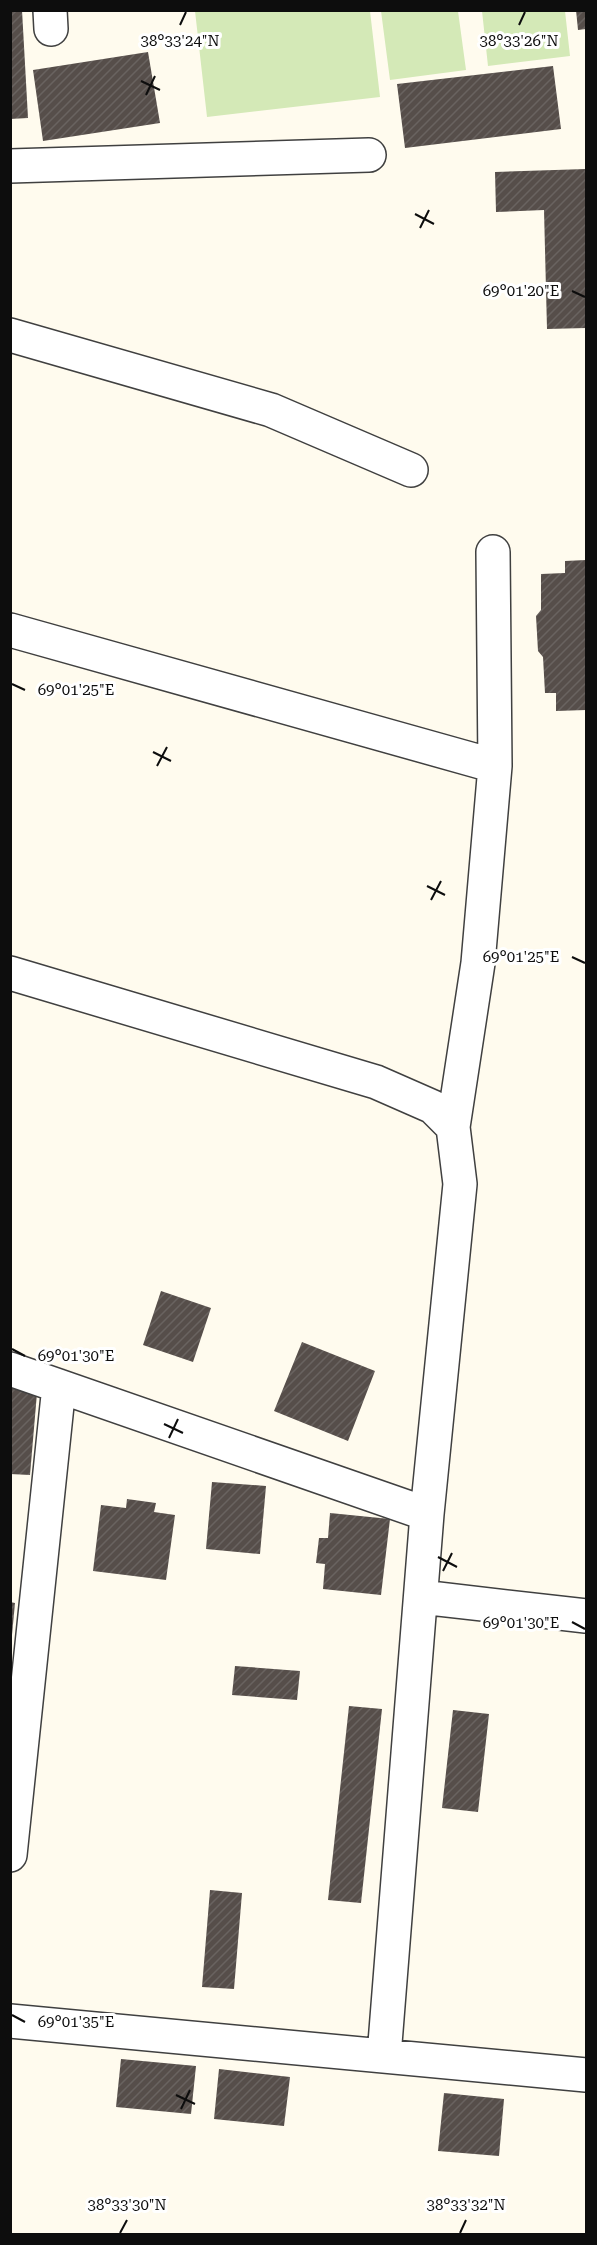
<svg xmlns="http://www.w3.org/2000/svg" width="597" height="2245" viewBox="0 0 597 2245" font-family="'Roboto Serif',serif">
	<defs>
		<pattern id="building-hatch" width="6" height="6" patternUnits="userSpaceOnUse" patternTransform="scale(1.5)"><rect width="6" height="6" fill="#564e4a"/><path d="M-1 1l2-2M0 6l6-6M5 7l2-2" fill="none" stroke="#696360"/></pattern>
	</defs>
	<rect width="100%" height="100%" fill="#fffbee"/>
	<path fill="#d4e9b7" d="M195 11H370L380 97 207 117Z
		M381 11H458L466 70 390 80Z
		M482 11H565L570 56 488 66Z"/>
	<path fill="url(#building-hatch)" d="M10 10H22L28 118 10 119Z
		M576 10H586V29L578 30Z
		M148 52 160 123 43 141 33 70Z
		M553 66 561 129 405 148 397 84Z
		M586 169V328L547 329 544 210 496 212 495 172Z
		M586 560V710L556 711V693H545L543 657 538 651 536 616 541 610V574L565 573V561Z
		M161 1291 211 1308 193 1362 143 1345Z
		M302 1342 375 1371 348 1441 274 1411Z
		M10 1383 23 1384V1392L37 1393 30 1475 10 1474Z
		M212 1482 266 1486 260 1554 206 1549Z
		M127 1499 156 1503 154 1512 175 1515 166 1580 93 1571 101 1505 126 1508Z
		M330 1513 390 1519 381 1595 323 1589 325 1564 316 1563 319 1538H328Z
		M10 1602 15 1603 12 1635H10Z
		M235 1666 300 1671 297 1700 232 1695Z
		M349 1706 382 1709 361 1903 328 1900Z
		M453 1710 489 1714 478 1812 442 1808Z
		M210 1890 242 1893 234 1989 202 1987Z
		M121 2059 196 2066 191 2114 116 2107Z
		M219 2069 290 2077 284 2126 214 2119Z
		M444 2093 504 2099 499 2156 438 2151Z"/>
	<g fill="none" stroke-linecap="round" stroke-linejoin="round">
		<defs>
			<path id="minor" d="M50 10 51 29
				M10 166 369 155
				M10 335 271 410 411 470
				M10 630 495 766
				M10 973 376 1082 433 1107 453 1127 460 1184 427 1514 384 2056
				M453 1127 478 963 495 766 493 552
				M10 1369 427 1514
				M421 1597 586 1616
				M10 1855 59 1386
				M10 2021 586 2075"/>
		</defs>
		<use href="#minor" stroke="#404040" stroke-width="36"/>
		<use href="#minor" stroke="#fff" stroke-width="33"/>
	</g>
	<path fill="none" stroke="#0d0d0d" stroke-width="2" d="M180 25 186 12M519 25 525 12M141 81 160 90M146 95 155 76M415 214 434 224M420 228 429 210M572 291 585 297M12 684 25 690M153 752 171 761M157 766 167 747M427 886 445 895M431 900 441 881M572 957 585 963M12 1349 25 1356M164 1424 183 1433M169 1438 178 1419M438 1557 457 1567M443 1571 452 1553M572 1622 585 1629M12 2015 25 2022M176 2095 195 2104M181 2109 190 2090M120 2233 127 2220M460 2233 466 2220"/>
	<g font-size="15" text-anchor="middle" fill="#0d0d0d" stroke="#fff" stroke-width="6" stroke-linejoin="round" paint-order="stroke">
		<text x="180" y="46">38°33'24"N</text>
		<text x="519" y="46">38°33'26"N</text>
		<text x="521" y="296">69°01'20"E</text>
		<text x="76" y="695">69°01'25"E</text>
		<text x="521" y="962">69°01'25"E</text>
		<text x="76" y="1361">69°01'30"E</text>
		<text x="521" y="1628">69°01'30"E</text>
		<text x="76" y="2027">69°01'35"E</text>
		<text x="127" y="2210">38°33'30"N</text>
		<text x="466" y="2210">38°33'32"N</text>
	</g>
	<rect width="597" height="2245" fill="none" stroke="#0d0d0d" stroke-width="24"/>
</svg>
